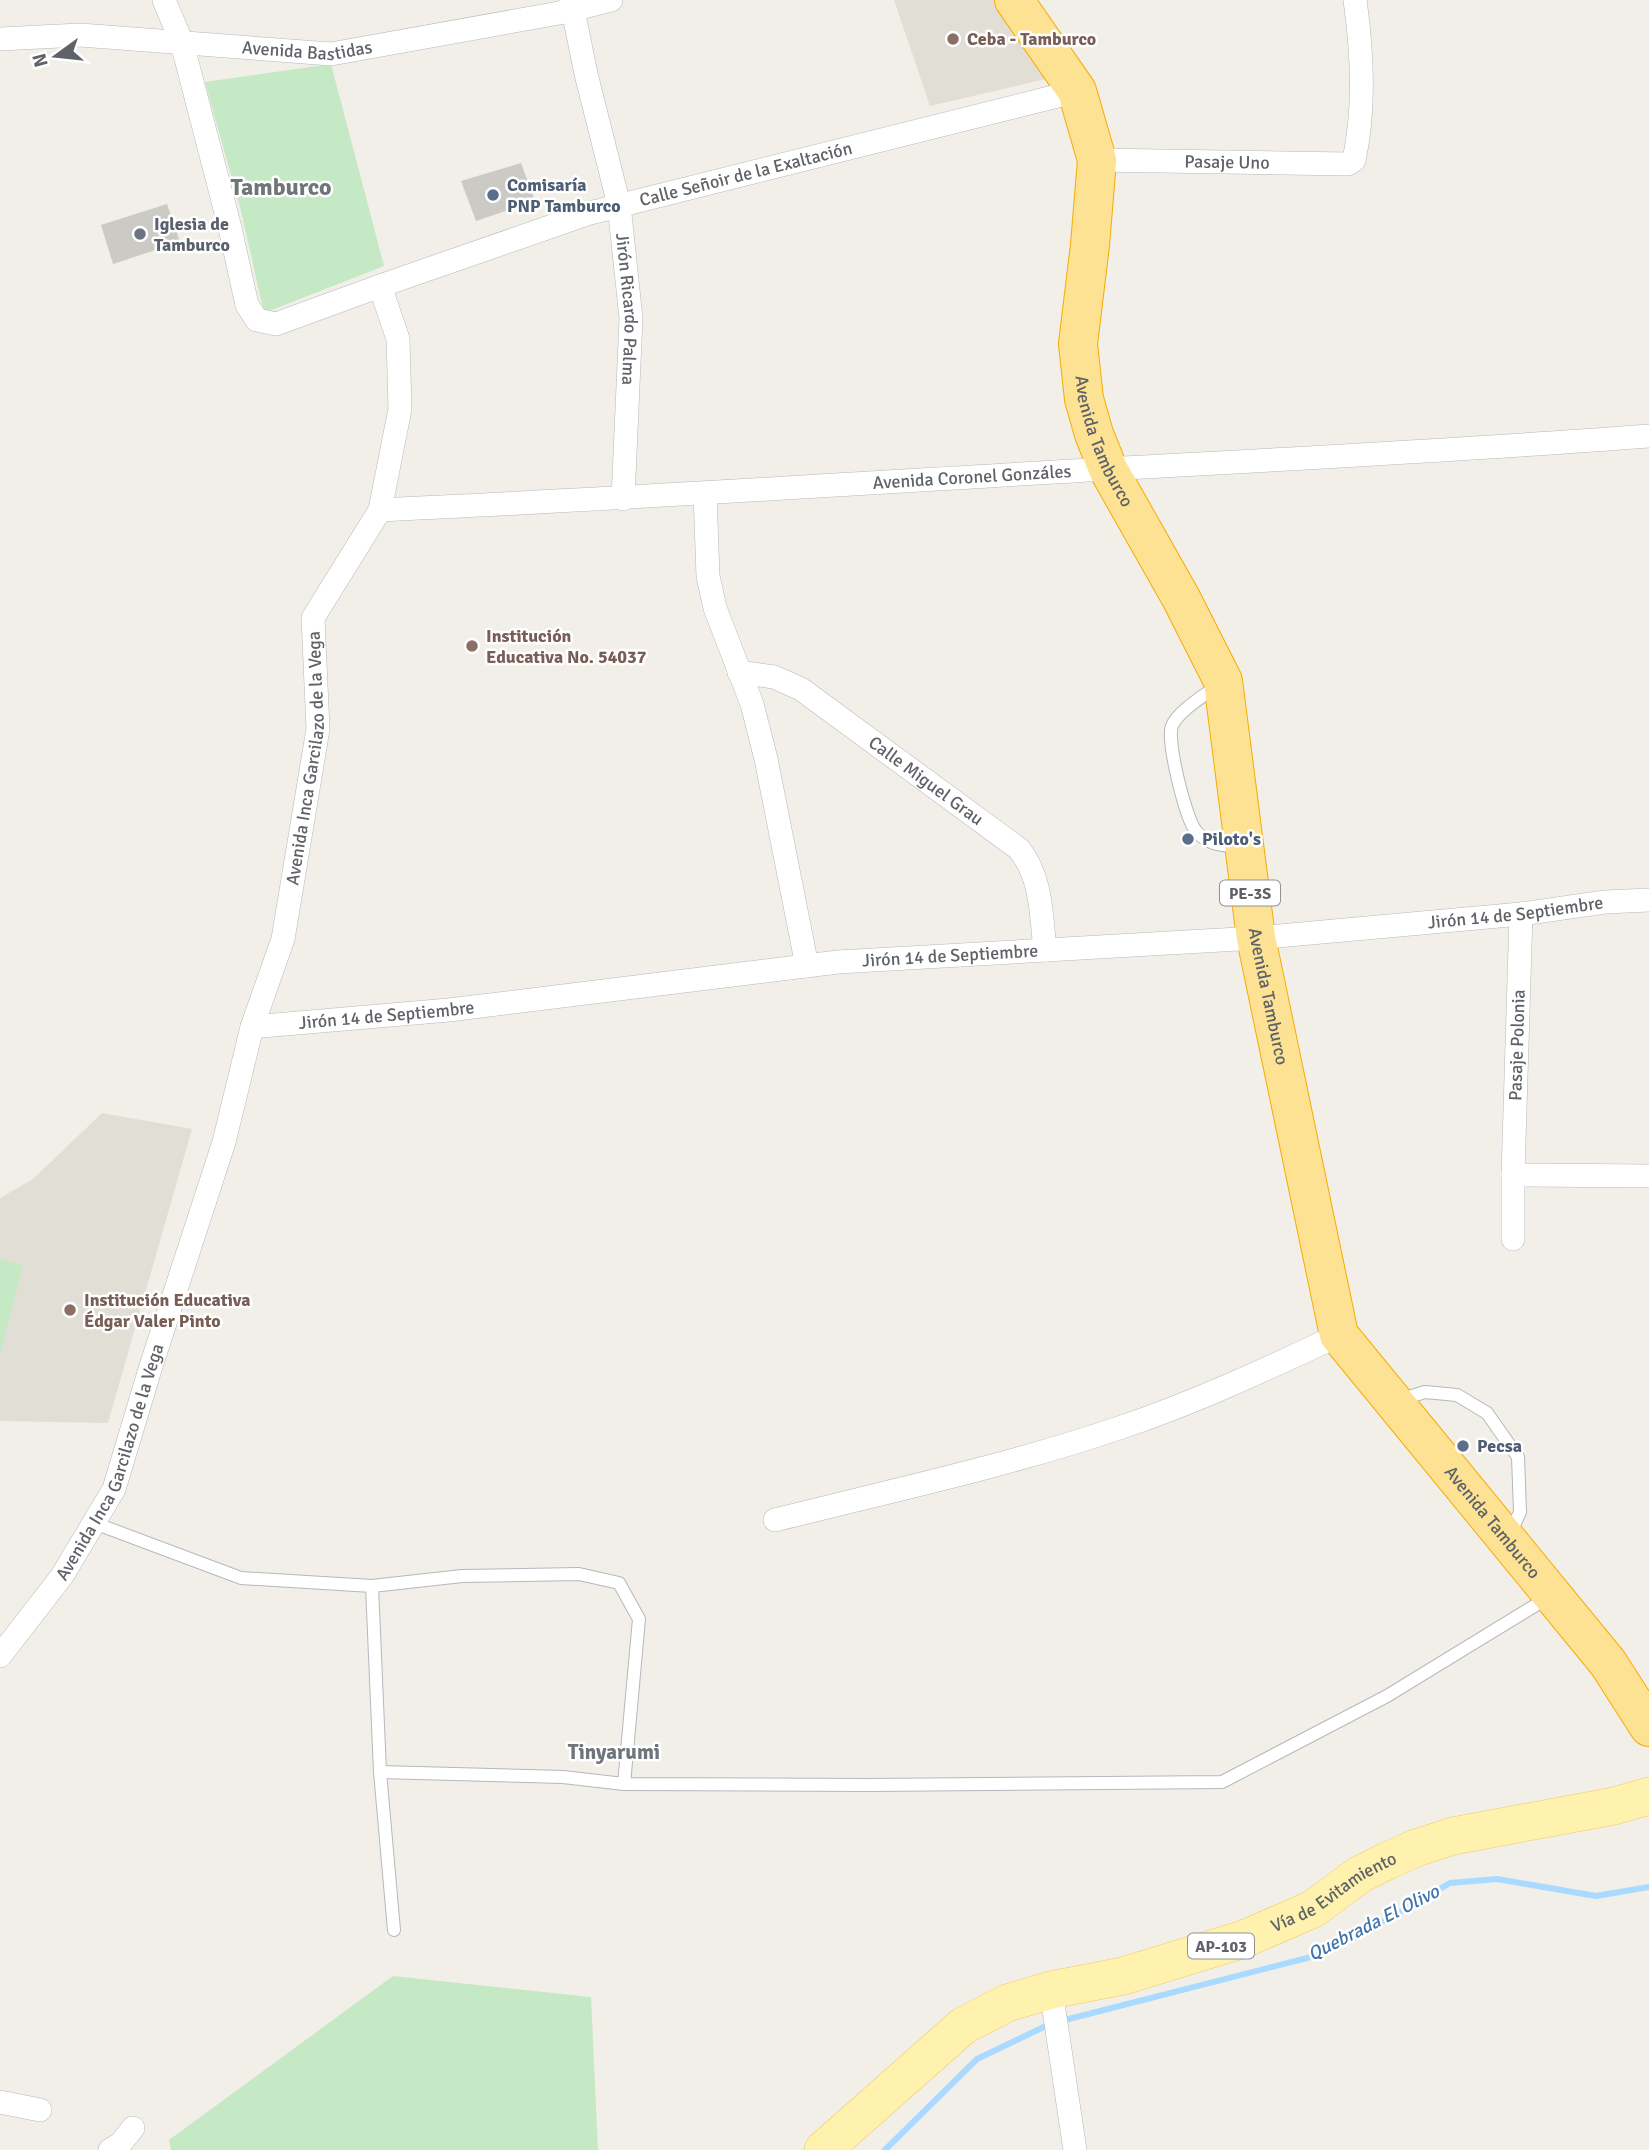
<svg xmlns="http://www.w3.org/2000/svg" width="1649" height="2150" viewBox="0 0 1649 2150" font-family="Signika,sans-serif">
	<rect width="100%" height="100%" fill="#f1efe8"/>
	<path fill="#e1ded6" d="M894 0H1001L1054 77 930 106Z
		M102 1113 192 1129 108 1423 0 1421V1198L33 1179Z"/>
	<path fill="#c5e8c5" d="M331 64 384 266 264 313 241 211 205 82Z
		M0 1259 23 1265 0 1354Z
		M393 1976 591 1997 598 2150H171L169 2140Z"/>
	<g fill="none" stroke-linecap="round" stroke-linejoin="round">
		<path stroke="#aadaff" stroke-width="6" d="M1061 2021 1315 1956 1360 1935 1450 1883 1497 1879 1596 1896 1649 1887
			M885 2150 977 2059 1050 2024"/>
	</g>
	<path fill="#cccac5" d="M521 163 535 201 476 221 461 181Z
		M167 204 180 242 113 264 101 225Z"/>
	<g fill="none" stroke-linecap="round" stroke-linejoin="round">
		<defs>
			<path id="lane" d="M1217 686C1205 695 1178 711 1172 726 1166 740 1186 820 1196 831 1209 846 1223 845 1241 847
				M1399 1400 1425 1392 1457 1395 1487 1413 1518 1457 1520 1512 1510 1534
				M94 1523 241 1578 372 1586 462 1576 579 1574 619 1583 639 1619 624 1784
				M372 1586 380 1772 394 1930
				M380 1772 563 1777 624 1784 869 1785 1222 1782 1387 1696 1549 1597"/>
			<g id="street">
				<path id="s1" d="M571 0 586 74 619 205 631 318 623 499"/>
				<path id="s2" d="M0 39 80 35 331 54 559 13 611 0"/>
				<path id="s3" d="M1097 160 1348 164 1354 160C1365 110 1362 50 1355 0"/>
				<path id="s4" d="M380 286 590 213 1077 91"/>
				<path d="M705 494 708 576 715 608 752 704 766 759 807 966"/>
				<path id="s5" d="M380 510C622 499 864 483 1107 469 1288 459 1468 450 1649 436"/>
				<path id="s6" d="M739 672 774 677 801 689 1019 849C1042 878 1041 914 1045 950"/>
				<path id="s7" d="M252 1027 449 1010 838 962 1256 938 1521 914 1605 902 1649 900"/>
				<path d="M1513 1175 1649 1176"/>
				<path id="s8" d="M1513 1239V1175L1521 914"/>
				<path d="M775 1520C890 1491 1007 1466 1119 1428 1194 1403 1267 1369 1339 1335"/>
				<path id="s9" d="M0 1656 62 1576 114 1489 151 1366 224 1142 252 1027 283 939 318 729 313 618 380 510 400 409 398 339 380 286 276 324 257 320 247 305 230 228 182 43 164 0"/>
				<path d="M1051 1990 1075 2150"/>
				<path d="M0 2102 40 2110"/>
				<path d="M110 2150 120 2144 133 2128"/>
			</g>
			<g id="primary">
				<path id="s10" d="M823 2150 963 2026 1007 2003 1051 1990 1123 1976 1244 1939 1313 1909 1359 1875 1387 1861 1416 1848 1453 1836 1614 1806 1649 1796"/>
			</g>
			<g id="highway">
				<path id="s11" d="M1014 0 1077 91 1097 160 1090 245 1078 344 1084 399 1094 434 1108 469 1181 598 1223 681 1256 938 1339 1335 1608 1663 1649 1727"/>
			</g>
		</defs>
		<use href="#lane" stroke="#b5b8bc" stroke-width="14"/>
		<use href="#street" stroke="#b5b8bc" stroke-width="24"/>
		<use href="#primary" stroke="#f2c960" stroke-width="38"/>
		<use href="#highway" stroke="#f9ab00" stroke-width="40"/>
		<use href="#lane" stroke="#fff" stroke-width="12"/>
		<use href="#street" stroke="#fff" stroke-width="23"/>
		<use href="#primary" stroke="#fff2af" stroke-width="37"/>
		<use href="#highway" stroke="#fde293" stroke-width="38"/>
	</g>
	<g fill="#8d6e63" stroke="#fff" stroke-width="2.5">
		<circle cx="953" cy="39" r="7"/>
		<circle cx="472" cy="646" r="7"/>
		<circle cx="70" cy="1310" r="7"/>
	</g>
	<g fill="#5c6f8a" stroke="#fff" stroke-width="2.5">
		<circle cx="493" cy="195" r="7"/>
		<circle cx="1188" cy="839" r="7"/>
		<circle cx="1463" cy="1446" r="7"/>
	</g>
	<circle fill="#6b7280" stroke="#fff" stroke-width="2.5" cx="140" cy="234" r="7"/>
	<g text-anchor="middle" stroke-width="5" stroke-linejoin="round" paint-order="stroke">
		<g fill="#fff" stroke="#8f9295" stroke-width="2">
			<rect x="1220" y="880.5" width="60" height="25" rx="5"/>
			<rect x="1188" y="1933.5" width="66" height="25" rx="5"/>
		</g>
		<g font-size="16" font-weight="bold" fill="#5f6368">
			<text x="1250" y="899">PE-3S</text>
			<text x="1221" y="1952">AP-103</text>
		</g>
		<g font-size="18" font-weight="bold" fill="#785e54" stroke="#fff" text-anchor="start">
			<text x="967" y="45">Ceba - Tamburco</text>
			<text x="486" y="642">Institución<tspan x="486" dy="21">Educativa No. 54037</tspan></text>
			<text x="84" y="1306">Institución Educativa<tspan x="84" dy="21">Édgar Valer Pinto</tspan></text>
		</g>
		<g font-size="18" fill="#5f6368" stroke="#fff">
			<text dy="6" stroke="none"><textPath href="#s2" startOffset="308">Avenida Bastidas</textPath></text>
			<text dy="6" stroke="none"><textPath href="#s3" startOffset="130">Pasaje Uno</textPath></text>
			<text dy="6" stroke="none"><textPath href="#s4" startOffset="383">Calle Señoir de la Exaltación</textPath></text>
			<text dy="6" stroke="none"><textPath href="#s1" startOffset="315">Jirón Ricardo Palma</textPath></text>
			<text dy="6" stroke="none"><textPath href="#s11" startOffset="469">Avenida Tamburco</textPath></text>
			<text dy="6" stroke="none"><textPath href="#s5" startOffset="593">Avenida Coronel Gonzáles</textPath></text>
			<text dy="6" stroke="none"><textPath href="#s9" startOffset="961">Avenida Inca Garcilazo de la Vega</textPath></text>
			<text dy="6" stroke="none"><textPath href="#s6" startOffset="220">Calle Miguel Grau</textPath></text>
			<text dy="6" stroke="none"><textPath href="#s7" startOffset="1269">Jirón 14 de Septiembre</textPath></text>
			<text dy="6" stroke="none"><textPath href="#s7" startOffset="702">Jirón 14 de Septiembre</textPath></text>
			<text dy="6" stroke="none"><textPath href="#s11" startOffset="1057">Avenida Tamburco</textPath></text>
			<text dy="6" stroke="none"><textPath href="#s7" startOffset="135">Jirón 14 de Septiembre</textPath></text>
			<text dy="6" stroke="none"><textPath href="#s8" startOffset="194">Pasaje Polonia</textPath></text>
			<text dy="6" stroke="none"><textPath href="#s9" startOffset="226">Avenida Inca Garcilazo de la Vega</textPath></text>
			<text dy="6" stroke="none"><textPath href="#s11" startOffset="1645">Avenida Tamburco</textPath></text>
			<text dy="6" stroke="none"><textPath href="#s10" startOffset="584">Vía de Evitamiento</textPath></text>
		</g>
		<g font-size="18" font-weight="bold" fill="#4e5e75" stroke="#fff" text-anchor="start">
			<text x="507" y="191">Comisaría<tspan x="507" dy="21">PNP Tamburco</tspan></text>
			<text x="1202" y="845">Piloto's</text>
			<text x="1477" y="1452">Pecsa</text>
		</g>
		<g font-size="18" font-weight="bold" fill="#5b616d" stroke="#fff" text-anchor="start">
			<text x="154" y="230">Iglesia de<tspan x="154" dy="21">Tamburco</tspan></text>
		</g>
		<g font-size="19" font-style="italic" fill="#4174aa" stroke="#fff">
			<text transform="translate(1373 1922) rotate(-27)" y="7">Quebrada El Olivo</text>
		</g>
		<g font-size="21" font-weight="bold" fill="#70757a" stroke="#fff">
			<text x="614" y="1759">Tinyarumi</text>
		</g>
		<g font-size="24" font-weight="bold" fill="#70757a" stroke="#fff">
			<text x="281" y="195">Tamburco</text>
		</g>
	</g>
	<g transform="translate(56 56) rotate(255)" stroke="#ffffff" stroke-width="5" paint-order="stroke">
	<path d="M0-5L12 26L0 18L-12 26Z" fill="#5f6368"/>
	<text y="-10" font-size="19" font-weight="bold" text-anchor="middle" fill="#5f6368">N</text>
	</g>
</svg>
